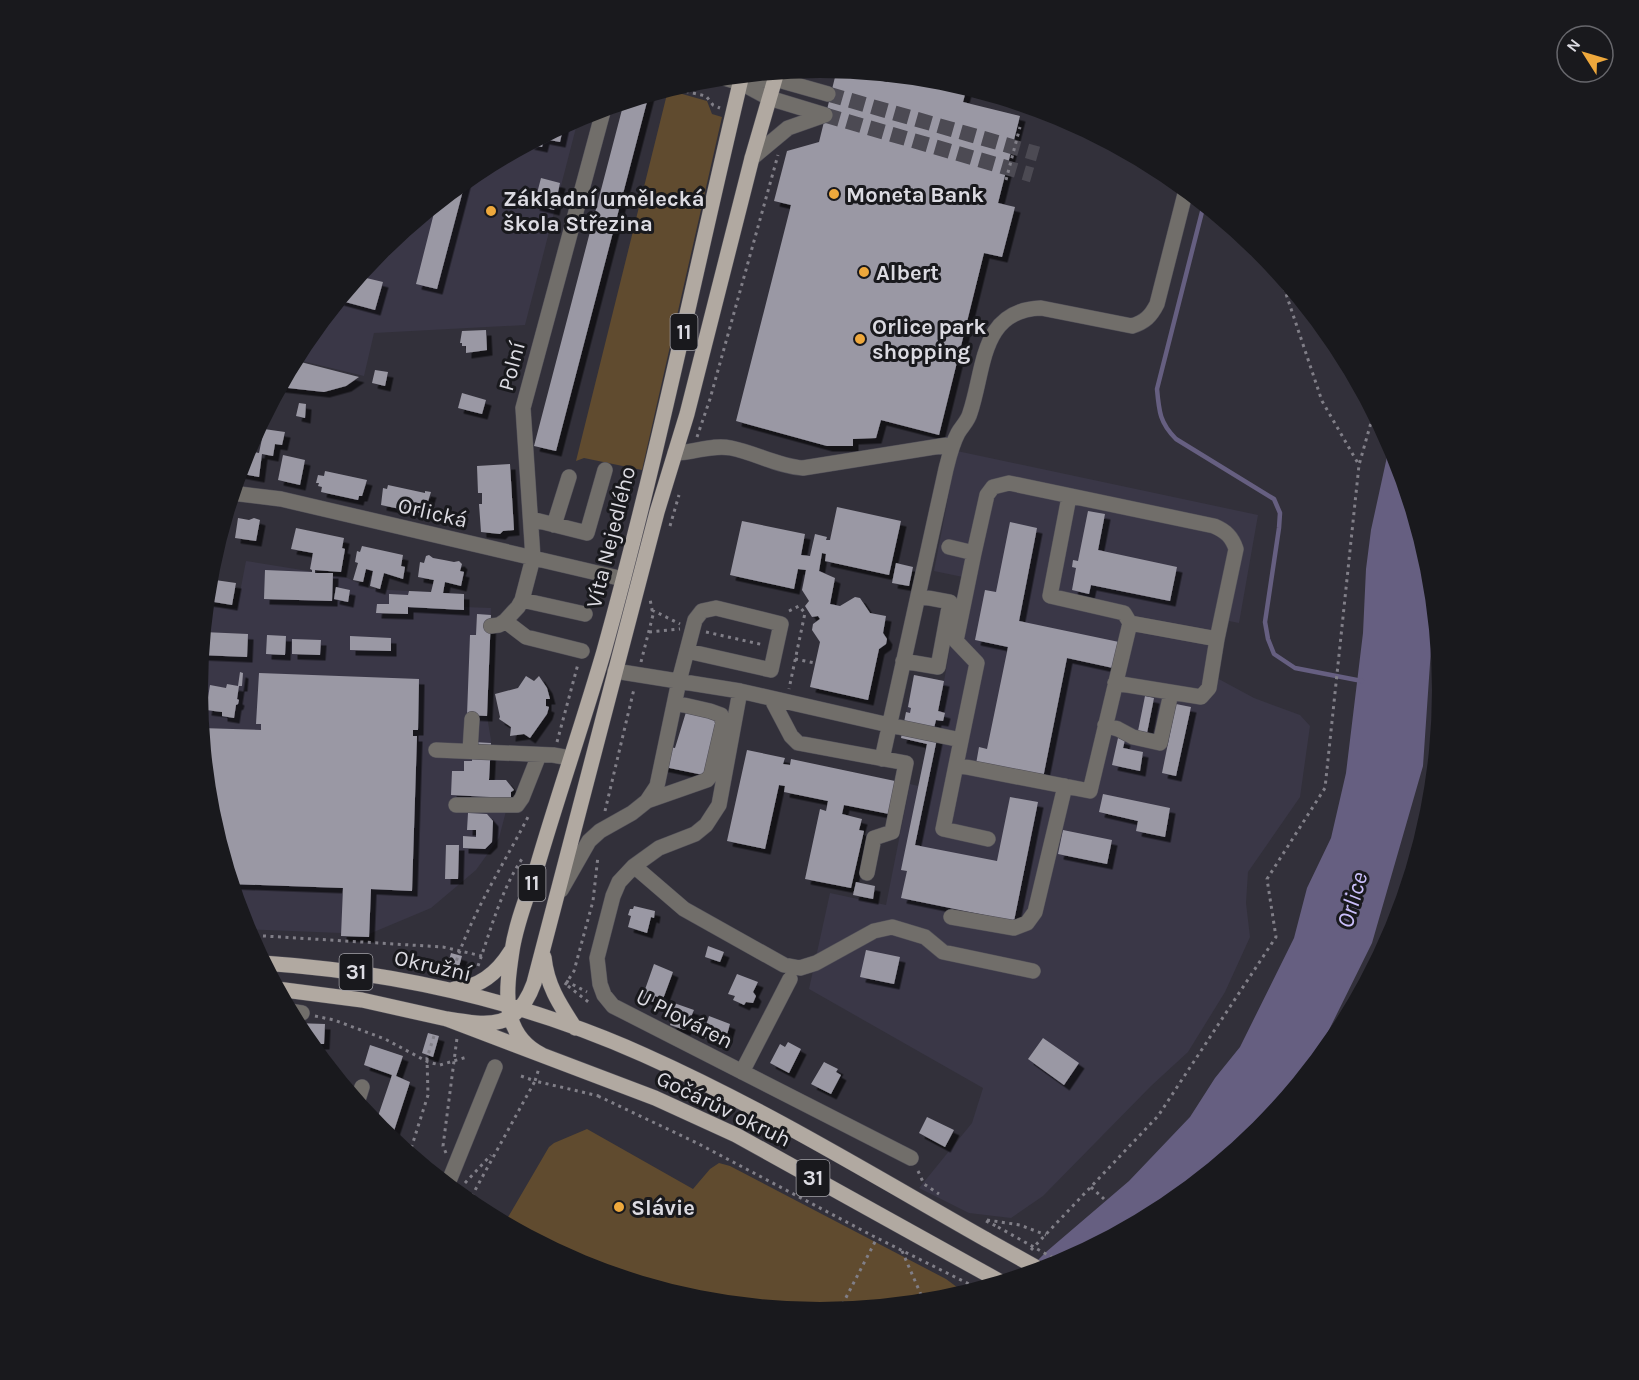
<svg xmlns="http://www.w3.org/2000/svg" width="1639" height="1380" viewBox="0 0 1639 1380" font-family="Karla,sans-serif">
	<defs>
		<filter id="shadow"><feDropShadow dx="5.5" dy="5.5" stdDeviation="0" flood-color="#0009"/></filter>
	</defs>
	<rect width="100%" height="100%" fill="#32303a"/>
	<path fill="#3a3747" d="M579 116 525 325 374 333 364 376 294 359 302 344 380 250 474 172Z
		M957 451 1258 515 1239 623 1229 621 1215 677 1254 698 1300 715 1310 726 1300 797 1248 872 1246 903 1250 937 1225 992 1188 1052 1151 1086 1043 1196 1011 1218 969 1213 919 1188 972 1123 983 1088 809 989 830 893 886 905 910 784 918 786 927 744 901 738 914 675 944 681 963 577 934 571Z
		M246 561 345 577 371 589 464 594V607L491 608 487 716 491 740 489 779 506 780 514 790 511 792 499 838 476 870 431 908 369 934V937L341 936V933L245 929 209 811 197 690 205 607 237 608Z"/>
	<path fill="#604b2f" d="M668 90 707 101 712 114 722 117 642 470 584 458 576 461Z
		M587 1129 693 1189 710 1169 719 1163 730 1166 946 1279 965 1293 941 1301 819 1312 698 1300 581 1265 504 1224 549 1147 554 1143Z"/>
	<path fill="#665f81" d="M1390 443 1395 452 1430 569 1434 605 1423 766 1372 943 1325 1038 1280 1104 1254 1135 1165 1208 1057 1265 1022 1276 1046 1252 1129 1181 1190 1117 1215 1078 1240 1047 1294 938 1307 888 1331 838 1346 773 1363 633 1366 569 1371 530Z"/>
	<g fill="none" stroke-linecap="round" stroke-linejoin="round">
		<path stroke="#665f81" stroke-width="4.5" d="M1204 204 1157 389C1159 412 1160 423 1176 439L1274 499 1280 513 1279 528 1265 622 1268 639 1274 654 1295 668 1362 681"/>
	</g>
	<path fill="#9a98a4" filter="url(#shadow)" d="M837 69 887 82 889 74 941 80 967 87 963 102 1020 116 998 203 1015 207 1002 257 984 253 939 435 881 420 876 438 853 439V446H827L736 421 791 205 774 201 787 151 819 142Z
		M649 94 556 451 534 446 624 102Z
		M564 124 560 142 544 139 542 147 528 144Z
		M541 178 560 183 554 210 534 205Z
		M466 179 437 289 416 284 435 209 430 208Z
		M358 276 383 282 375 310 338 300Z
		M486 330 487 350 466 353V346H462V343H460L462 331Z
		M293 360 359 377 346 386 324 392 279 387Z
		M375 370 388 372 385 386 372 383Z
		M462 393 486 400 482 414 458 408Z
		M299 403 306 404 305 418 296 416Z
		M264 429 285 432 282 445 275 444 273 456 262 454 259 477 238 473 246 448 249 449V451L259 453Z
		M283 455 305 460 300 485 278 480Z
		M510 464 514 530 503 531 500 534 481 532 479 504H482V493H478L477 466Z
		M325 471 367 480 362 496H359L358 500 321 492 322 487 318 486 319 483H316L318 475 324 476Z
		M388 485 425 493V491L431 492 424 514 381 505 383 488 387 489Z
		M837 507 901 521 889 575 825 561 826 554 822 553 819 571 835 578 830 604 840 606 855 597 860 598 870 613 886 616 883 633 887 639 886 644 879 649 868 700 810 687 820 642 812 630 813 624 820 619 818 616 812 617 805 606 809 601 802 590 806 570 798 569 794 589 730 575 742 521 805 534 801 555 810 556 815 534 827 537 826 540H830Z
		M1088 511 1105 514 1098 550 1177 567 1170 601 1091 585 1089 594 1072 590 1076 568 1072 567 1073 560 1078 561Z
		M238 518 249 520 254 518 260 520 256 541 235 538Z
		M1010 522 1037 528 1019 621 1119 642 1113 668 1067 658 1043 778 976 764 979 747 987 749 1008 647 975 640 985 590 996 592Z
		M296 528 344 538 342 548 345 549 341 572 315 570V573H333L332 601 264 599 265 570 312 572V570L310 569 313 553 291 549Z
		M362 546 403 555 401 566 405 567 403 579 384 573 380 589 370 586 373 571 366 569 363 582 353 580 358 563 355 562 357 551 360 552Z
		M429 555 433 558 444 560 454 562 459 561 462 564 460 571 464 572 461 586 445 582 443 593 464 594V610L408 607V614L376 613 377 604H389V594L408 595 409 591 431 592 434 580 418 577 420 562 424 563 426 556Z
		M896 563 913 567 909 586 892 583Z
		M215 580 236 583 232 605 208 601 209 594 212 595Z
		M336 587 350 590 348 602 334 599Z
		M477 614 491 615 487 716 467 715 470 635H476Z
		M203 632 248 634 247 657 200 655Z
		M267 635 286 636 285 655 266 654Z
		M350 636 391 638V651L350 650Z
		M292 639 321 640 320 655 292 654Z
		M240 672 243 673 242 686H239L237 699 239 700 238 704 236 705 234 718 222 716V712L206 710 210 685 226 688 227 684 238 686Z
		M259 673 419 679 418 730H413V736H417L412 891 371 889 369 937 341 936 343 888 231 884 209 811 201 728 261 730V724H256Z
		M914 675 944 681 938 711 945 713 943 721 936 720 934 728 939 729 915 845 997 861 1010 797 1038 802 1014 921 901 898 907 871 901 870 927 744 901 738 906 712 910 713 911 708 908 707Z
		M526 676 534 681 539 676 547 688 550 699H546V706L549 707 547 714 530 738 524 734 510 736 511 727 499 719 500 717 495 694 518 688Z
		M1145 696 1154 698 1147 733 1138 731Z
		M690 699 716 720 708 776 655 765 659 745 675 748Z
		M1176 704 1191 707 1176 776 1162 773Z
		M1118 738 1125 740 1123 748 1143 752 1140 771 1112 765Z
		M473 742 491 743 489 780H506L514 790 511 792V798L451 795 452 771H464V761H472Z
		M747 750 785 758 783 764 790 765 791 759 895 781 889 814 844 805 842 814 862 819 859 830 864 831 851 888 805 879 820 809 826 811 828 801 784 792 785 786 779 785 765 849 727 841Z
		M1103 794 1170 808 1165 837 1136 831 1138 821 1099 812Z
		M468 813 487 814 493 821 492 842 485 849 463 848V836L476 837V830H467Z
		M1063 830 1112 840 1107 864 1058 854Z
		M446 845H459L458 879H445Z
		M856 882 875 886 873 899 853 895Z
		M634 906 655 911 654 918 651 917 647 933 628 927 631 916 628 915 630 909H633Z
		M708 946 724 952 720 962 705 957Z
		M866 950 900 957 894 984 860 977Z
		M451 953 462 956 456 977 445 974Z
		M654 964 673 972 663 999 655 996 653 1002 642 998Z
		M737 974 758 982 753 992 756 996 753 1003 746 1002 744 1005 742 1004 733 1000 735 996 728 994Z
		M674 1003 694 1010 685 1030 670 1025 674 1015 670 1013Z
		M709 1016 730 1024 726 1038 725 1037 722 1044 702 1037Z
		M295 1023 325 1024 324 1044H309Z
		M428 1033 439 1036 433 1057 422 1053Z
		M1043 1038 1079 1063 1064 1085 1028 1059Z
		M788 1042 801 1049 789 1073 770 1063 780 1044 785 1047Z
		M370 1045 403 1056 396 1076 410 1082 391 1140 375 1125 392 1075 364 1065Z
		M824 1062 838 1069 836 1072 841 1075 831 1094 811 1084Z
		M927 1117 954 1130 945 1147 919 1133Z"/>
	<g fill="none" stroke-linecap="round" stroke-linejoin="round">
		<path stroke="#4c4a53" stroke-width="15" stroke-dasharray="15 8" stroke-linecap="butt" d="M828 94 1038 154
			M825 115 1032 175"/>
		<defs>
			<path id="minor" d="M721 77 741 83 769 98 825 115
				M741 83 775 79 828 94
				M752 158 788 128 825 115
				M675 453C694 453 712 444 731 448 756 453 777 466 803 468L953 444
				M232 493 281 499 623 579
				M531 519 587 533 605 470
				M554 525 569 477
				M949 547 974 553 956 641 977 663 956 765 1090 791 1130 623 1124 613 1050 596 1069 497
				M974 553 987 495 993 487 1009 483 1214 526C1226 531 1232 537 1236 549L1217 639 1130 623
				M522 600 585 614
				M505 621 526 637 582 651
				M491 626 499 625 505 621 518 607 522 600 533 558 523 408 604 108
				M903 661 938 667 950 602 918 596
				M615 671 740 691 889 725 961 740
				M1115 683 1201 697 1209 688 1217 639
				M740 691 719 805 706 825 695 834 659 848 634 866 619 882 613 896 597 958 600 984 604 995 613 1006 911 1158
				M771 698 791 736 798 743 906 763 892 832 874 838 867 873
				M1105 725 1118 729 1133 737 1160 743 1171 693
				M436 750 553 755 570 758
				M470 751 472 719
				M882 759 946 469C949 457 952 444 958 433 962 426 968 421 970 413 985 369 980 310 1041 308L1132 326C1145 322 1151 316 1157 304L1186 190
				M956 765 943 829 988 839
				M647 801 707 780 711 775 723 723 721 715 710 711 675 703
				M456 805H517L522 798 539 755
				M634 866 684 909 784 965 800 968 816 963 874 931 892 927 925 937 943 952 1033 971
				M561 890 589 841 600 831 632 813 647 801 657 786 679 681 695 620 702 611 716 608 781 624 771 670 687 651
				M951 917 1014 928 1027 923 1035 912 1065 786
				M289 1011 302 1013
				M742 1072 790 979
				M357 1103 362 1087
				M447 1186 495 1067"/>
			<path id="major" d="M544 957C547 986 560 1005 575 1028
				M263 963C394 972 524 1001 644 1055 763 1108 874 1176 987 1240
				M277 989 362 1000 447 1019 655 1098 736 1135 1001 1282
				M454 989C479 988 498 972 511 951
				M447 1019C490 1026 517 1030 534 983L657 512 687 414 752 158 777 72
				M542 1055C500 1034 506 991 512 951 516 923 528 894 537 867 558 795 583 723 604 651 657 461 696 267 742 75"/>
		</defs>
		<use href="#minor" stroke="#514f58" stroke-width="16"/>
		<use href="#major" stroke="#514f58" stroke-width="16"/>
		<path stroke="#817f88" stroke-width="3" stroke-dasharray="3 4.5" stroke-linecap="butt" d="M671 88 706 96 713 105 720 108
			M1006 180 1020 127
			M1279 273 1322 401 1359 465
			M697 437 710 399 778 155
			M670 526 679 495
			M652 610 680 624
			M789 611 799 606 805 613 789 689
			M649 632 680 629
			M706 632 764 645
			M795 659 815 663
			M641 662 653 615 650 599
			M557 742 578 664
			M605 811 634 689
			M248 935 443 947 482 956
			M478 966C491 929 502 887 524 856
			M452 975C468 918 502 868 529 815
			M566 981 587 992
			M565 985 574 971 593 901 598 856
			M568 986 591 1004
			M315 1016 334 1020 385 1039 428 1062 440 1065 467 1057
			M521 1076 535 1081 539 1068
			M598 1096 697 1143 873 1236 979 1289
			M446 1153 443 1146 457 1038
			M409 1155 428 1095 427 1058 434 1036
			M918 1171 924 1184 939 1194
			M465 1183 491 1155
			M1091 1187 1104 1199
			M468 1203 535 1081 599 1096
			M987 1220 1020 1225 1046 1235
			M986 1221 998 1227
			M1031 1250 1158 1116 1276 937 1267 879 1325 788 1359 465 1374 412
			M902 1251 922 1297
			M846 1310 922 1297 944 1300
			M839 1311 877 1238"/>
		<use href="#minor" stroke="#716e6a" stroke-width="15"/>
		<use href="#major" stroke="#b1a9a1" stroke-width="15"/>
		<defs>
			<path id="major-bridge" d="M987 1240 1041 1270"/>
		</defs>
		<use href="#major-bridge" stroke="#514f58" stroke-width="16" stroke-linecap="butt"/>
		<path stroke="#817f88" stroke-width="3" stroke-dasharray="3 4.5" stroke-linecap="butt" d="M998 1227 1062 1263"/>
		<use href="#major-bridge" stroke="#b1a9a1" stroke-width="15"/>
	</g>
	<g fill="#eea83c" stroke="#19191d" stroke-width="2">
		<circle cx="834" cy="194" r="6"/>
		<circle cx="491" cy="211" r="6"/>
		<circle cx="864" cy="272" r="6"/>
		<circle cx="860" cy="339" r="6"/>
		<circle cx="619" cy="1207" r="6"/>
	</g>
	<g text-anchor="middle" stroke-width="6" stroke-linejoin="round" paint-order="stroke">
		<g fill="#19191d" stroke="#a2a1a7" stroke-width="1.5">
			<rect x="670.5" y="314" width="27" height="36" rx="4.5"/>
			<rect x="518.5" y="865" width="27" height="36" rx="4.5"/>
			<rect x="339.5" y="954" width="33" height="36" rx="4.5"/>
			<rect x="796.5" y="1160" width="33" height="36" rx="4.5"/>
		</g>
		<g font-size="21" font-weight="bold" fill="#dcdbe2">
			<text x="684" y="339">11</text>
			<text x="532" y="890">11</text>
			<text x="356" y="979">31</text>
			<text x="813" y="1185">31</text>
		</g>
		<g font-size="22" font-weight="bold" fill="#dcdbe2" stroke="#19191d" text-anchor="start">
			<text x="846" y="202">Moneta Bank</text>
			<text x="503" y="206">Základní umělecká<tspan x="503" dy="25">škola Střezina</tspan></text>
			<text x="876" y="280">Albert</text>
			<text x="872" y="334">Orlice park<tspan x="872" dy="25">shopping</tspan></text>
			<text x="631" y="1215">Slávie</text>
		</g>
		<g font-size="22" fill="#dcdbe2" stroke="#19191d">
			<text transform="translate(511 366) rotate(-75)" y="8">Polní</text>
			<text transform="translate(433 512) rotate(13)" y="8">Orlická</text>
			<text transform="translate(610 537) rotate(-76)" y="8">Víta Nejedlého</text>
			<text transform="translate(433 965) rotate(13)" y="8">Okružní</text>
			<text transform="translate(685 1018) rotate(27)" y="8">U Plováren</text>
			<text transform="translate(724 1108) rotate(26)" y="8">Gočárův okruh</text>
		</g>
		<g font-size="24" font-style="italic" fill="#cbbffb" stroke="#19191d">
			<text transform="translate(1352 900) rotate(-74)" y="8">Orlice</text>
		</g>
	</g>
	<path d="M0 0H1639V1380H0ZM208 690a612 612 0 1 1 1224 0a612 612 0 1 1-1224 0Z" fill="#19191d" fill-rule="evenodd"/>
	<g transform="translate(1585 54) rotate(307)"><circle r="28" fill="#19191d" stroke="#67676c" stroke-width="1.5"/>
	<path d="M0-4.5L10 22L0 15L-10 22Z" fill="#eea83c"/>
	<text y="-9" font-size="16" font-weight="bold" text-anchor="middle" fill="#dcdbe2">N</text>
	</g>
</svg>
